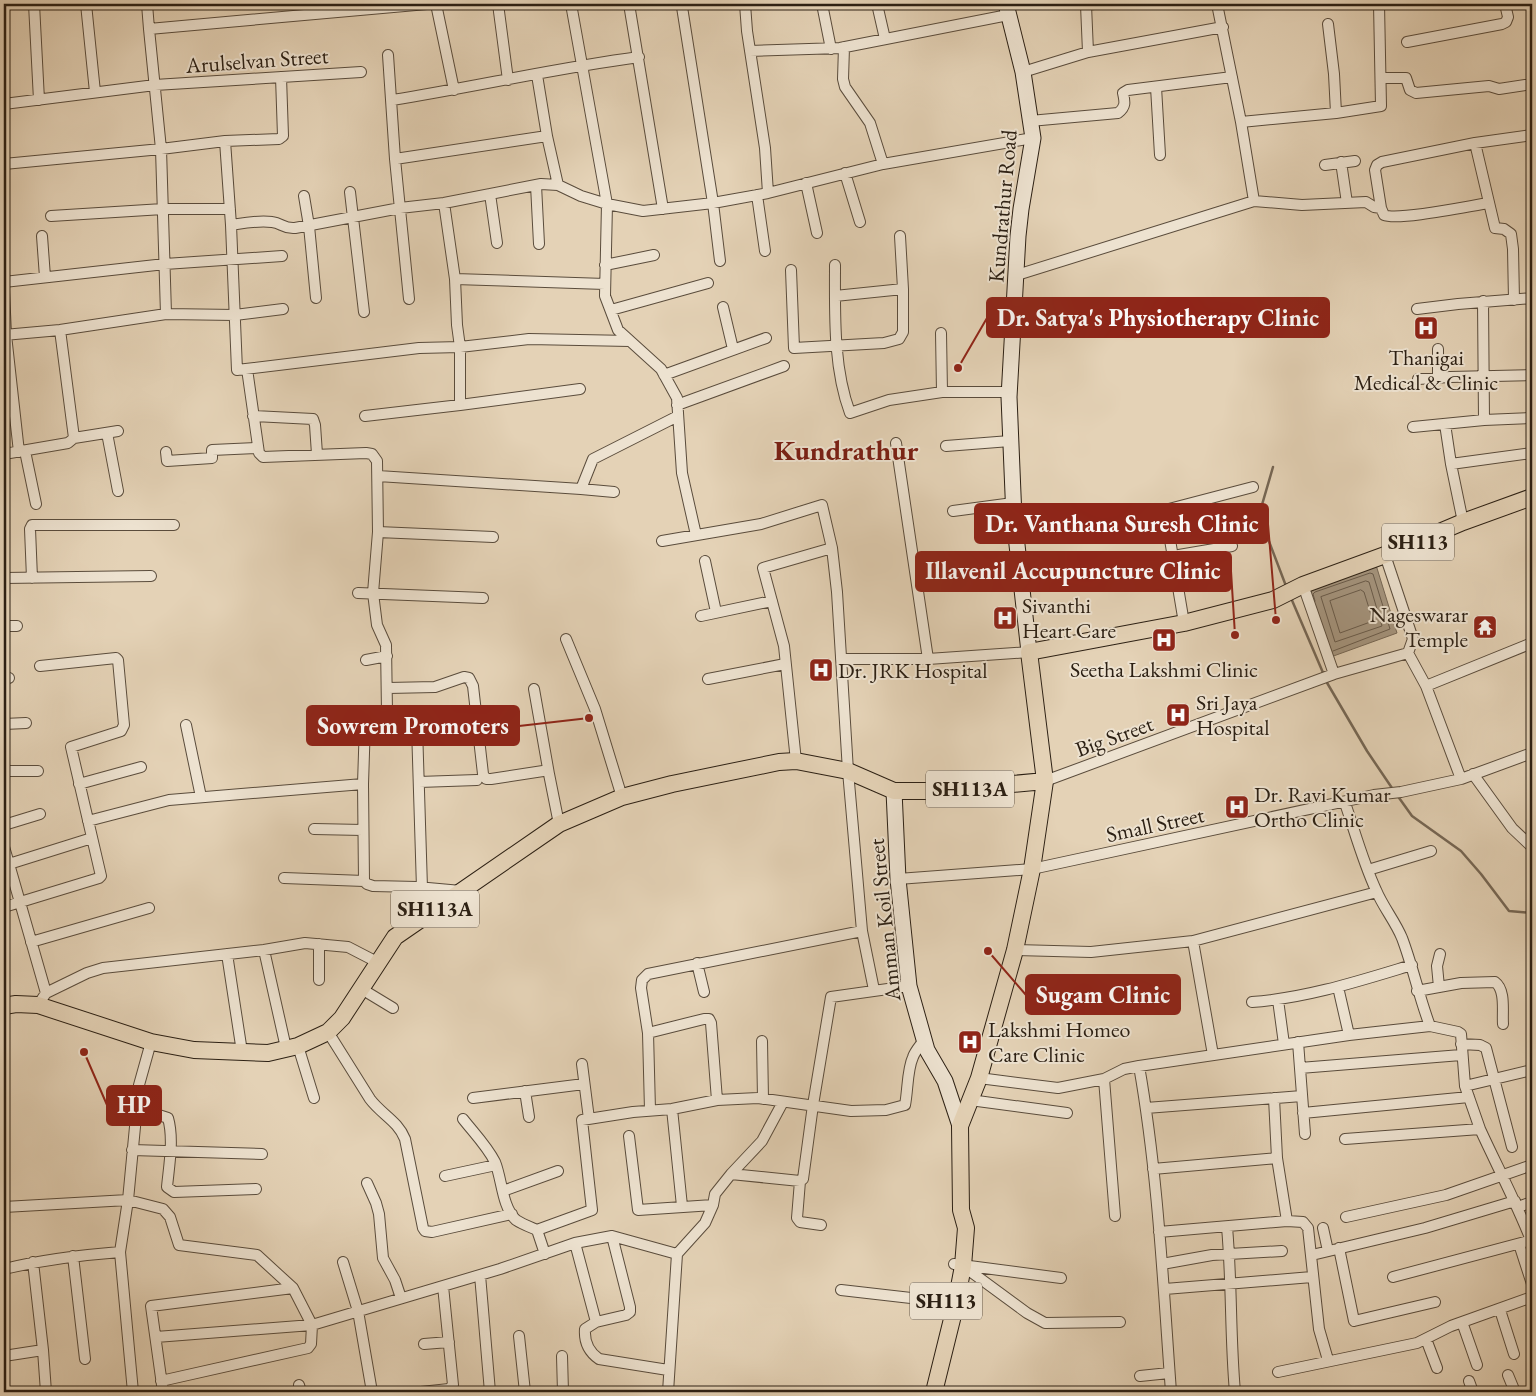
<svg xmlns="http://www.w3.org/2000/svg" width="1536" height="1396" viewBox="0 0 1536 1396" font-family="'EB Garamond',serif">
	<rect width="100%" height="100%" fill="#e4d2b6"/>
	<filter id="stains"><feTurbulence type="fractalNoise" baseFrequency=".004" numOctaves="4"/><feColorMatrix values="0 0 0 0 .2 0 0 0 0 .09 0 0 0 0 .02 0 0 0 .5 -.17"/></filter>
	<radialGradient id="worn" r=".72"><stop offset=".6" stop-color="#630" stop-opacity="0"/><stop offset="1" stop-color="#630" stop-opacity=".3"/></radialGradient>
	<path fill="#a5957f" stroke="#756654" d="M1376 565 1397 633 1328 658 1306 589Z"/>
	<g fill="none" stroke-linecap="round" stroke-linejoin="round">
		<path stroke="#685a4a" stroke-width="1" d="M1366 581 1369 582 1382 626 1335 642 1321 597Z
			M1361 590 1364 592 1373 621 1340 633 1330 601Z
			M1315 601 1313 594 1315 592 1370 573 1373 574 1390 629 1333 651"/>
		<path stroke="#756654" stroke-width="2.5" d="M1273 467 1259 515 1286 586
			M1291 598 1324 675
			M1326 681 1367 751 1394 791
			M1397 795 1412 816 1461 851 1481 874 1509 911 1532 913"/>
		<defs>
			<path id="street" d="M34 4 39 100
				M86 4 95 92
				M147 4 149 29
				M436 4 454 90
				M498 4 508 80
				M571 4 607 204 605 296 618 330 661 369 677 398 682 473 696 535
				M629 4 663 209
				M745 4 747 31 765 148 768 193
				M822 4 831 49
				M877 4 885 39
				M1217 4 1241 122 1254 201
				M682 7 713 203 720 261
				M1328 24 1334 74 1336 113
				M1407 42 1502 24 1506 22 1508 17 1505 4
				M844 47 843 79 845 87 870 123 883 164
				M750 51 840 48 1008 15
				M1088 52 1086 5 1094 4
				M388 55 395 159 409 299
				M1023 72 1088 52 1223 27
				M537 75 547 136 558 185
				M1381 78H1406L1410 90 1416 93 1489 86 1499 89 1532 84
				M1156 87 1160 155
				M392 100C474 87 556 68 639 57
				M4 104 155 85 361 72
				M1030 121 1118 113C1126 107 1125 102 1123 93L1128 90 1232 77
				M1241 122 1336 113 1381 106 1379 4
				M225 141 231 225
				M1475 143 1495 228 1504 229 1511 234 1513 249 1514 300
				M395 159 547 136
				M1341 162 1347 203
				M4 164 161 149 225 141 279 139 283 136 281 77
				M1325 165 1355 161
				M845 173 860 222
				M806 183 817 233
				M536 185 539 244
				M350 192 364 312
				M490 194 497 243
				M757 195 765 251
				M304 196 309 226 316 298
				M444 203 455 279 457 325 460 347V405L580 389
				M1381 208 1375 170 1377 165 1382 162 1475 143 1532 135
				M51 216 163 209H230
				M42 236 45 277
				M900 236 903 289
				M605 265 654 255
				M835 265C835 314 833 367 850 413L889 400 942 392H1009
				M791 270 794 348 884 343 899 339 903 332V289L835 296
				M1017 275 1254 201 1302 205 1366 202 1374 207 1381 208 1384 215C1398 221 1469 206 1489 203
				M455 279 605 284
				M4 282 165 264 282 256
				M4 290 6 335 19 452
				M1483 301 1484 420
				M723 307 733 349
				M1417 309 1458 304 1532 298
				M611 310 708 283
				M166 314 161 149 149 29 427 4
				M941 333 942 392
				M4 335 60 330 166 314 235 315 283 309
				M630 341 529 339 460 347 419 348 237 370 231 225C244 223 258 220 272 222 282 223 283 229 295 228L400 208 444 203 541 184 558 185 581 196 607 204 643 211 713 203 768 193 883 164 1033 138
				M247 369 259 453 263 457 366 453 372 454 377 461 378 532 373 593 377 625 386 645 387 712 384 716 369 717 365 722 363 784 364 881 367 884 373 886 417 887 461 891
				M664 375 766 338
				M1438 378V349
				M1418 379 1450 377 1532 375
				M677 405 784 366
				M253 416 313 419 315 425 317 454
				M365 416 460 405
				M1445 424 1451 464 1463 522
				M1413 427 1484 420 1532 418
				M107 433 118 491
				M74 438 118 431
				M896 443 928 659
				M946 446 1010 441
				M25 451 36 504
				M166 452 167 461 212 458V450L258 448
				M4 454 68 443 74 438 60 330
				M1451 464 1532 453
				M378 476 581 489 593 459 678 416
				M581 489 614 492
				M1165 510 1184 623
				M953 511 1013 503
				M1014 518 1165 510 1253 487
				M378 532 493 537
				M662 541 761 524 822 505 832 548 837 592 848 771 862 931 874 990
				M1385 555 1413 639 1408 653 1426 686 1461 779
				M1173 556 1232 546
				M705 561 716 612
				M4 578 151 576
				M32 578 30 529 32 525H174
				M1303 585 1334 674
				M358 593 483 598
				M701 616 772 601
				M4 626H17
				M566 639 595 709 622 797
				M841 659H928L1029 652
				M366 660 387 656
				M4 678H9
				M708 679 785 664
				M1426 686 1532 643
				M388 688 435 687 464 677 469 678 473 686 483 774 486 779H491L543 771H547L549 774 559 824
				M534 689 549 774
				M4 724 26 723
				M186 725 201 797
				M796 761 784 646 763 568 832 548
				M4 771H38
				M1473 774 1512 828 1532 847
				M1045 781 1334 674 1408 653
				M419 782 477 780
				M79 784 141 767
				M1345 803C1355 832 1363 862 1376 890 1383 907 1395 921 1402 938 1413 967 1419 997 1430 1026
				M88 821 169 800 363 784
				M4 825 40 814
				M314 829 363 830
				M4 847 9 864 92 838
				M4 865 9 864 46 993
				M1368 870 1431 851
				M284 878 364 881
				M898 879 1032 869 1374 795 1401 792 1461 779 1532 753
				M422 888 417 727 422 725H477
				M4 907 99 878 101 876 71 747 121 731 124 725 118 660 116 658 40 666
				M1193 941 1213 1055
				M31 942 149 908
				M319 944V980
				M264 950 286 1048
				M1015 950 1091 952 1193 941 1377 892
				M227 954 242 1052
				M697 963 704 992
				M1338 987 1349 1035
				M1439 987 1437 966 1440 954
				M360 988 393 1008
				M1417 991 1461 983 1495 982C1506 990 1502 1012 1503 1024
				M1278 1000 1284 1044
				M1252 1002C1307 998 1359 981 1412 965
				M38 1005 46 993 87 973 103 968 264 950 305 943 348 947 377 962
				M328 1032 370 1099C381 1114 398 1121 405 1139L423 1228 425 1231 432 1232 512 1214
				M648 1033 704 1019H709L711 1023 717 1100
				M762 1041 763 1099
				M1298 1042 1305 1134
				M1461 1044 1480 1045 1486 1048 1512 1147
				M298 1046 314 1098
				M582 1064 589 1119
				M1139 1066C1158 1174 1163 1283 1171 1392
				M1300 1068 1461 1055
				M979 1078 1058 1088 1104 1079 1124 1069 1139 1066 1349 1035 1430 1026 1458 1032 1461 1034 1465 1086 1480 1129
				M1104 1079 1115 1216
				M1465 1086 1532 1070
				M525 1091 529 1117
				M473 1098 584 1084
				M1274 1098 1277 1158 1287 1221
				M970 1100 1067 1113
				M137 1108 168 1118C174 1139 169 1166 167 1187L174 1192 256 1189
				M1146 1108 1302 1096
				M672 1109 682 1206
				M650 1110 648 1033 641 988 642 980 648 974 862 931
				M1303 1113 1469 1097
				M463 1119C474 1133 487 1146 495 1162 502 1179 502 1207 516 1220 522 1224 530 1227 537 1230L545 1254
				M629 1136 638 1210 713 1205
				M1345 1139 1480 1129C1497 1166 1516 1202 1531 1240
				M132 1150 262 1154
				M1153 1169 1277 1158
				M731 1174 800 1181 803 1179 813 1105 831 997 909 986
				M445 1176 496 1165
				M800 1181 797 1218 800 1222 821 1225
				M367 1183 376 1203 379 1214 383 1258 395 1280 401 1298
				M503 1191 558 1171
				M4 1207 128 1200 163 1209 170 1217 179 1245 257 1255 293 1288 312 1325 311 1344 308 1348 161 1381
				M1518 1207 1532 1202
				M1346 1217 1446 1195 1532 1165
				M1227 1227C1232 1282 1230 1337 1235 1392
				M1323 1228 1328 1251
				M537 1230 592 1210 582 1120 633 1112 672 1109 717 1100 758 1098 851 1111 886 1110 905 1105C908 1090 907 1070 913 1057 915 1051 920 1046 924 1040
				M1159 1232 1287 1221 1303 1222 1308 1228 1319 1329 1328 1360
				M612 1236 630 1307V1312L626 1315 596 1322 585 1329C584 1342 589 1352 599 1359L668 1370
				M575 1243 596 1322
				M1519 1244 1532 1284
				M1339 1248 1354 1321 1435 1302
				M1312 1255 1425 1228 1515 1201
				M73 1256 85 1359
				M33 1262 43 1350 46 1392
				M343 1262 358 1311 372 1392
				M954 1264 1061 1278
				M1162 1264 1212 1255 1282 1251
				M963 1266 1027 1313 1045 1323 1120 1322
				M4 1269C42 1260 81 1255 120 1252
				M480 1275 490 1392
				M1393 1277 1532 1240
				M1165 1289 1312 1277
				M841 1290 946 1302
				M1500 1310 1514 1354
				M1462 1322 1477 1365
				M519 1336 525 1392
				M156 1337 312 1325 500 1269 575 1243 612 1236 677 1254
				M1426 1339 1437 1368
				M424 1344 449 1342
				M4 1356 43 1350
				M562 1356 563 1392
				M1278 1372 1417 1343 1451 1326 1532 1297
				M1508 1375 1515 1392
				M1140 1376 1169 1373
				M1469 1381 1473 1392
				M299 1385 301 1392
				M133 1392 120 1252 128 1200 139 1085 151 1042
				M163 1392 151 1306 293 1288
				M421 1392 449 1389 453 1385 443 1286
				M668 1392 677 1254 705 1223 713 1205 715 1194 731 1174 762 1141 783 1102"/>
			<path id="secondary" d="M1006 4 1023 72 1033 138 1021 209 1018 236 1009 397 1014 518 1029 652
				M894 791 898 879 909 986 927 1050 945 1081 960 1126"/>
			<path id="primary" d="M4 1006 16 1004 38 1005 151 1042 194 1050 268 1053 298 1046 328 1032 342 1018 395 937 559 824 622 797 672 784 779 762 796 761 848 771 894 791H936L1045 781
				M934 1392 956 1303 963 1266 966 1228 961 1210 960 1126 979 1078 1015 950 1032 869 1045 781 1029 652 1184 623 1273 600 1303 585 1385 555 1463 522 1532 497"/>
		</defs>
		<use href="#street" stroke="#5a4c3c" stroke-width="12"/>
		<use href="#secondary" stroke="#2c2014" stroke-width="17"/>
		<use href="#primary" stroke="#2c2014" stroke-width="18"/>
		<use href="#street" stroke="#ede2d0" stroke-width="10"/>
		<use href="#secondary" stroke="#ede2d0" stroke-width="15"/>
		<use href="#primary" stroke="#e4d2b6" stroke-width="16"/>
	</g>
	<defs>
		<symbol id="hospital-square" viewBox="-11 -11 22 22"><rect x="-9" y="-9" width="18" height="18" rx="4" fill="#8f2418" stroke="#ede2d0"/><path d="M-5-5h3v3.5h4V-5h3V5h-3V1.5h-4V5h-3Z" fill="#fff"/></symbol>
		<symbol id="temple-square" viewBox="-11 -11 22 22"><rect x="-9" y="-9" width="18" height="18" rx="4" fill="#8f2418" stroke="#ede2d0"/><path d="M0-6L5-2H3V0L6.5 2.5H4V6H1.5V3h-3V6H-4V2.5H-6.5L-3 0V-2H-5Z" fill="#fff"/></symbol>
	</defs>
	<g fill-rule="evenodd">
		<use href="#hospital-square" x="1412" y="314" width="28" height="28"/>
		<use href="#hospital-square" x="991" y="604" width="28" height="28"/>
		<use href="#temple-square" x="1471" y="613" width="28" height="28"/>
		<use href="#hospital-square" x="1150" y="626" width="28" height="28"/>
		<use href="#hospital-square" x="807" y="656" width="28" height="28"/>
		<use href="#hospital-square" x="1164" y="701" width="28" height="28"/>
		<use href="#hospital-square" x="1223" y="793" width="28" height="28"/>
		<use href="#hospital-square" x="956" y="1028" width="28" height="28"/>
	</g>
	<g text-anchor="middle" stroke-width="4" stroke-linejoin="round" paint-order="stroke">
		<g fill="#ede2d0" stroke="#665a4c" stroke-width="1">
			<rect x="1382" y="523.5" width="72" height="37" rx="4"/>
			<rect x="926" y="770.5" width="88" height="37" rx="4"/>
			<rect x="391" y="890.5" width="88" height="37" rx="4"/>
			<rect x="910" y="1282.5" width="72" height="37" rx="4"/>
		</g>
		<g font-size="21" font-weight="bold" fill="#2c2014">
			<text x="1418" y="549">SH113</text>
			<text x="970" y="796">SH113A</text>
			<text x="435" y="916">SH113A</text>
			<text x="946" y="1308">SH113</text>
		</g>
		<g font-size="22" fill="#2c2014" stroke="#ede2d0">
			<text transform="translate(257 60) rotate(-4)" y="8">Arulselvan Street</text>
			<text transform="translate(1002 206) rotate(-85)" y="8">Kundrathur Road</text>
			<text transform="translate(1114 736) rotate(-20)" y="8">Big Street</text>
			<text transform="translate(1155 824) rotate(-12)" y="8">Small Street</text>
			<text transform="translate(884 920) rotate(-96)" y="8">Amman Koil Street</text>
		</g>
		<g font-size="22" fill="#2c2014" stroke="#ede2d0" text-anchor="start">
			<text x="1426" y="365" text-anchor="middle">Thanigai<tspan x="1426" dy="25">Medical &amp; Clinic</tspan></text>
			<text x="1022" y="613">Sivanthi<tspan x="1022" dy="25">Heart Care</tspan></text>
			<text x="1468" y="622" text-anchor="end">Nageswarar<tspan x="1468" dy="25">Temple</tspan></text>
			<text x="1164" y="677" text-anchor="middle">Seetha Lakshmi Clinic</text>
			<text x="838" y="678">Dr. JRK Hospital</text>
			<text x="1196" y="710">Sri Jaya<tspan x="1196" dy="25">Hospital</tspan></text>
			<text x="1254" y="802">Dr. Ravi Kumar<tspan x="1254" dy="25">Ortho Clinic</tspan></text>
			<text x="988" y="1037">Lakshmi Homeo<tspan x="988" dy="25">Care Clinic</tspan></text>
		</g>
		<g font-size="28" font-weight="bold" fill="#7a1f14" stroke="#ede2d0">
			<text x="846" y="460">Kundrathur</text>
		</g>
	</g>
	<path fill="none" stroke="#8f2418" stroke-width="2" d="M958 368L987 318M1276 620L1268 524M1235 635L1231 571M589 718L519 726M988 951L1026 995M84 1052L107 1105"/>
	<g fill="#8f2418" stroke="#ede2d0" stroke-width="2">
		<circle cx="958" cy="368" r="5"/>
		<circle cx="1276" cy="620" r="5"/>
		<circle cx="1235" cy="635" r="5"/>
		<circle cx="589" cy="718" r="5"/>
		<circle cx="988" cy="951" r="5"/>
		<circle cx="84" cy="1052" r="5"/>
	</g>
	<g fill="#8f2418" stroke="#8f2418" stroke-width="2">
		<rect x="987" y="298" width="342" height="39" rx="5"/>
		<rect x="975" y="504" width="293" height="39" rx="5"/>
		<rect x="916" y="552" width="315" height="39" rx="5"/>
		<rect x="307" y="706" width="212" height="39" rx="5"/>
		<rect x="1026" y="975" width="154" height="39" rx="5"/>
		<rect x="107" y="1086" width="54" height="39" rx="5"/>
	</g>
	<g font-size="24" text-anchor="middle" font-weight="bold" fill="#fff">
		<text x="1158" y="326">Dr. Satya's Physiotherapy Clinic</text>
		<text x="1122" y="532">Dr. Vanthana Suresh Clinic</text>
		<text x="1073" y="579">Illavenil Accupuncture Clinic</text>
		<text x="413" y="734">Sowrem Promoters</text>
		<text x="1103" y="1003">Sugam Clinic</text>
		<text x="134" y="1113">HP</text>
	</g>
	<rect width="1536" height="1396" fill="none" stroke="#e4d2b6" stroke-width="20"/>
	<rect x="5" y="5" width="1526" height="1386" fill="none" stroke="#2c2014" stroke-width="2.5"/>
	<rect x="10" y="10" width="1516" height="1376" fill="none" stroke="#2c2014"/>
	<rect width="100%" height="100%" filter="url(#stains)"/>
	<rect width="100%" height="100%" fill="url(#worn)"/>
</svg>
